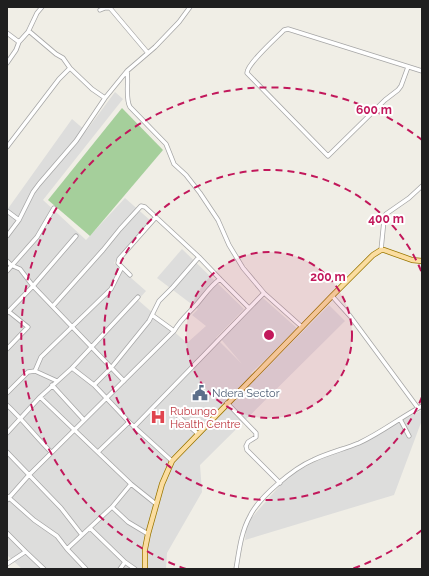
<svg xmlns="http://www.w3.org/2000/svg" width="429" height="576" viewBox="0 0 429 576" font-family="Raleway,sans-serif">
	<rect width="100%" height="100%" fill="#f0eee6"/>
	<path fill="#dddddc" d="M115 92 123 99 43 200 86 240 125 198 151 221 114 263 146 291 138 300 187 343 206 326 192 315 198 309 157 278 182 249 244 309 216 338 242 364 220 338 263 298 299 330 251 373 256 379 329 305 345 321 200 465 202 492 167 553 166 569H22L7 555V210L72 119 86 131Z
		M422 410V420L394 495 245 540 247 523 290 474Z"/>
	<path fill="#a5cf9b" d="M122 108 163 150 90 236 48 200Z"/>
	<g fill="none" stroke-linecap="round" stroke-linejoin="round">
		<defs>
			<path id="minor" d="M100 10 105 8H110L148 53
				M28 32 37 13 42 7
				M7 33 19 42
				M7 63 16 50 19 42 28 32H30L56 54 63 58 70 68 92 89 105 98
				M408 67 401 86 398 90 385 100 328 156 247 73C247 64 276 38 284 30L288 29 422 71
				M127 71C129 82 125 99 130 107L166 144 174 164 186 175 200 193 218 220 229 245 243 268 264 293 302 327
				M7 147 59 79 70 68
				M7 211 19 220
				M7 236 19 220 33 192 39 184 76 141 105 98 127 71 155 47 179 22 190 7
				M381 250 384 220 386 214 409 198 422 186
				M7 261 11 265 20 269 33 286 124 381
				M7 271 37 237 54 208
				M130 275 118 263 119 259 156 217
				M332 296 350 316 418 408
				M53 306 103 250 120 229 141 206 145 207 199 257 220 279 249 308
				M7 313 33 286 76 236
				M152 315 174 331
				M7 349 28 327 8 311
				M72 368 94 385 129 422 172 461
				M35 371 57 381
				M52 385 84 420
				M94 385 111 368 149 321 159 301 173 287 199 257
				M7 393 28 372 35 371 41 357 111 289 122 267
				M40 397 131 484 156 504
				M227 403 256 433V437L248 442 246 446 247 450 280 483
				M7 405C23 420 36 437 51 452
				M179 417 198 434
				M400 419 409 436
				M134 427 264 293
				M7 433 40 397 72 368 138 297
				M7 452 61 508 82 535
				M98 452 129 422
				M7 496 34 520 57 536 67 549 86 569
				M7 500 29 475 174 331C181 319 187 315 196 305 204 296 210 286 220 279
				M112 507 128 522 148 534
				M90 528 125 562 135 569
				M7 533 25 551 44 569
				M67 549 112 507 131 484
				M7 564 25 552
				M120 569 125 562
				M236 569C239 551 241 532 250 516 259 497 294 468 313 460 328 453 344 449 359 443 381 433 401 417 422 406"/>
			<path id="major" d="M145 569V549L148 534 162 484 172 461 332 296 373 255 381 250H384L412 260 422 261"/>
		</defs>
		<use href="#minor" stroke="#a6a6a6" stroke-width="5"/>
		<use href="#major" stroke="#9a7601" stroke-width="6"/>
		<use href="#minor" stroke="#fff" stroke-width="3.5"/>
		<use href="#major" stroke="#fbdda0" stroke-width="4.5"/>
	</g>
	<circle cx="269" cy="335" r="83" fill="#c2185b" fill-opacity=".12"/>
	<g fill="none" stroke="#c2185b" stroke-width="2" stroke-dasharray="7 5">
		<circle cx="269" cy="335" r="83"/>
		<path d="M422 397A165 165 0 1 1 422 273"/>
		<path d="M422 530A248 248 0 0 1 352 569M186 569A248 248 0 1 1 422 140"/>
	</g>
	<defs>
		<symbol id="civic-bare" viewBox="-9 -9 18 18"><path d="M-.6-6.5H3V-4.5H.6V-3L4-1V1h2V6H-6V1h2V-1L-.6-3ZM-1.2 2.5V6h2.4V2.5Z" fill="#5c6f8a" stroke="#fff" stroke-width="2.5" paint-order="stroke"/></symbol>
		<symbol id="hospital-bare" viewBox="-9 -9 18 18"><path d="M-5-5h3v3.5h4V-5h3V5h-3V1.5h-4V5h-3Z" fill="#e0444e" stroke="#fff" stroke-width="2.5" paint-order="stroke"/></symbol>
	</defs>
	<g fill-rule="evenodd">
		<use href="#civic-bare" x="189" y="382" width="22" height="22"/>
		<use href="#hospital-bare" x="147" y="406" width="22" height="22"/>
	</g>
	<g text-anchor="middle" stroke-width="4" stroke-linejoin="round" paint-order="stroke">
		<g font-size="11" fill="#4e5e75" stroke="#fff" text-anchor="start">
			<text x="212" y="397">Ndera Sector</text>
		</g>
		<g font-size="11" fill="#be3a42" stroke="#fff" text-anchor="start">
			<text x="170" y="415">Rubungo<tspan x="170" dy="13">Health Centre</tspan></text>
		</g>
	</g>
	<circle cx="269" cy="335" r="6" fill="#c2185b" stroke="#fff" stroke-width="2"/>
	<g font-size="12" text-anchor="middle" font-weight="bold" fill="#c2185b" stroke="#fff" stroke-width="4" stroke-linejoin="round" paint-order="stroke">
		<text x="374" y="114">600 m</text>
		<text x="386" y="223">400 m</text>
		<text x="328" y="281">200 m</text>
	</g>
	<rect width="429" height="576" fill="none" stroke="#1f1f1f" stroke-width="16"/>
</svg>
